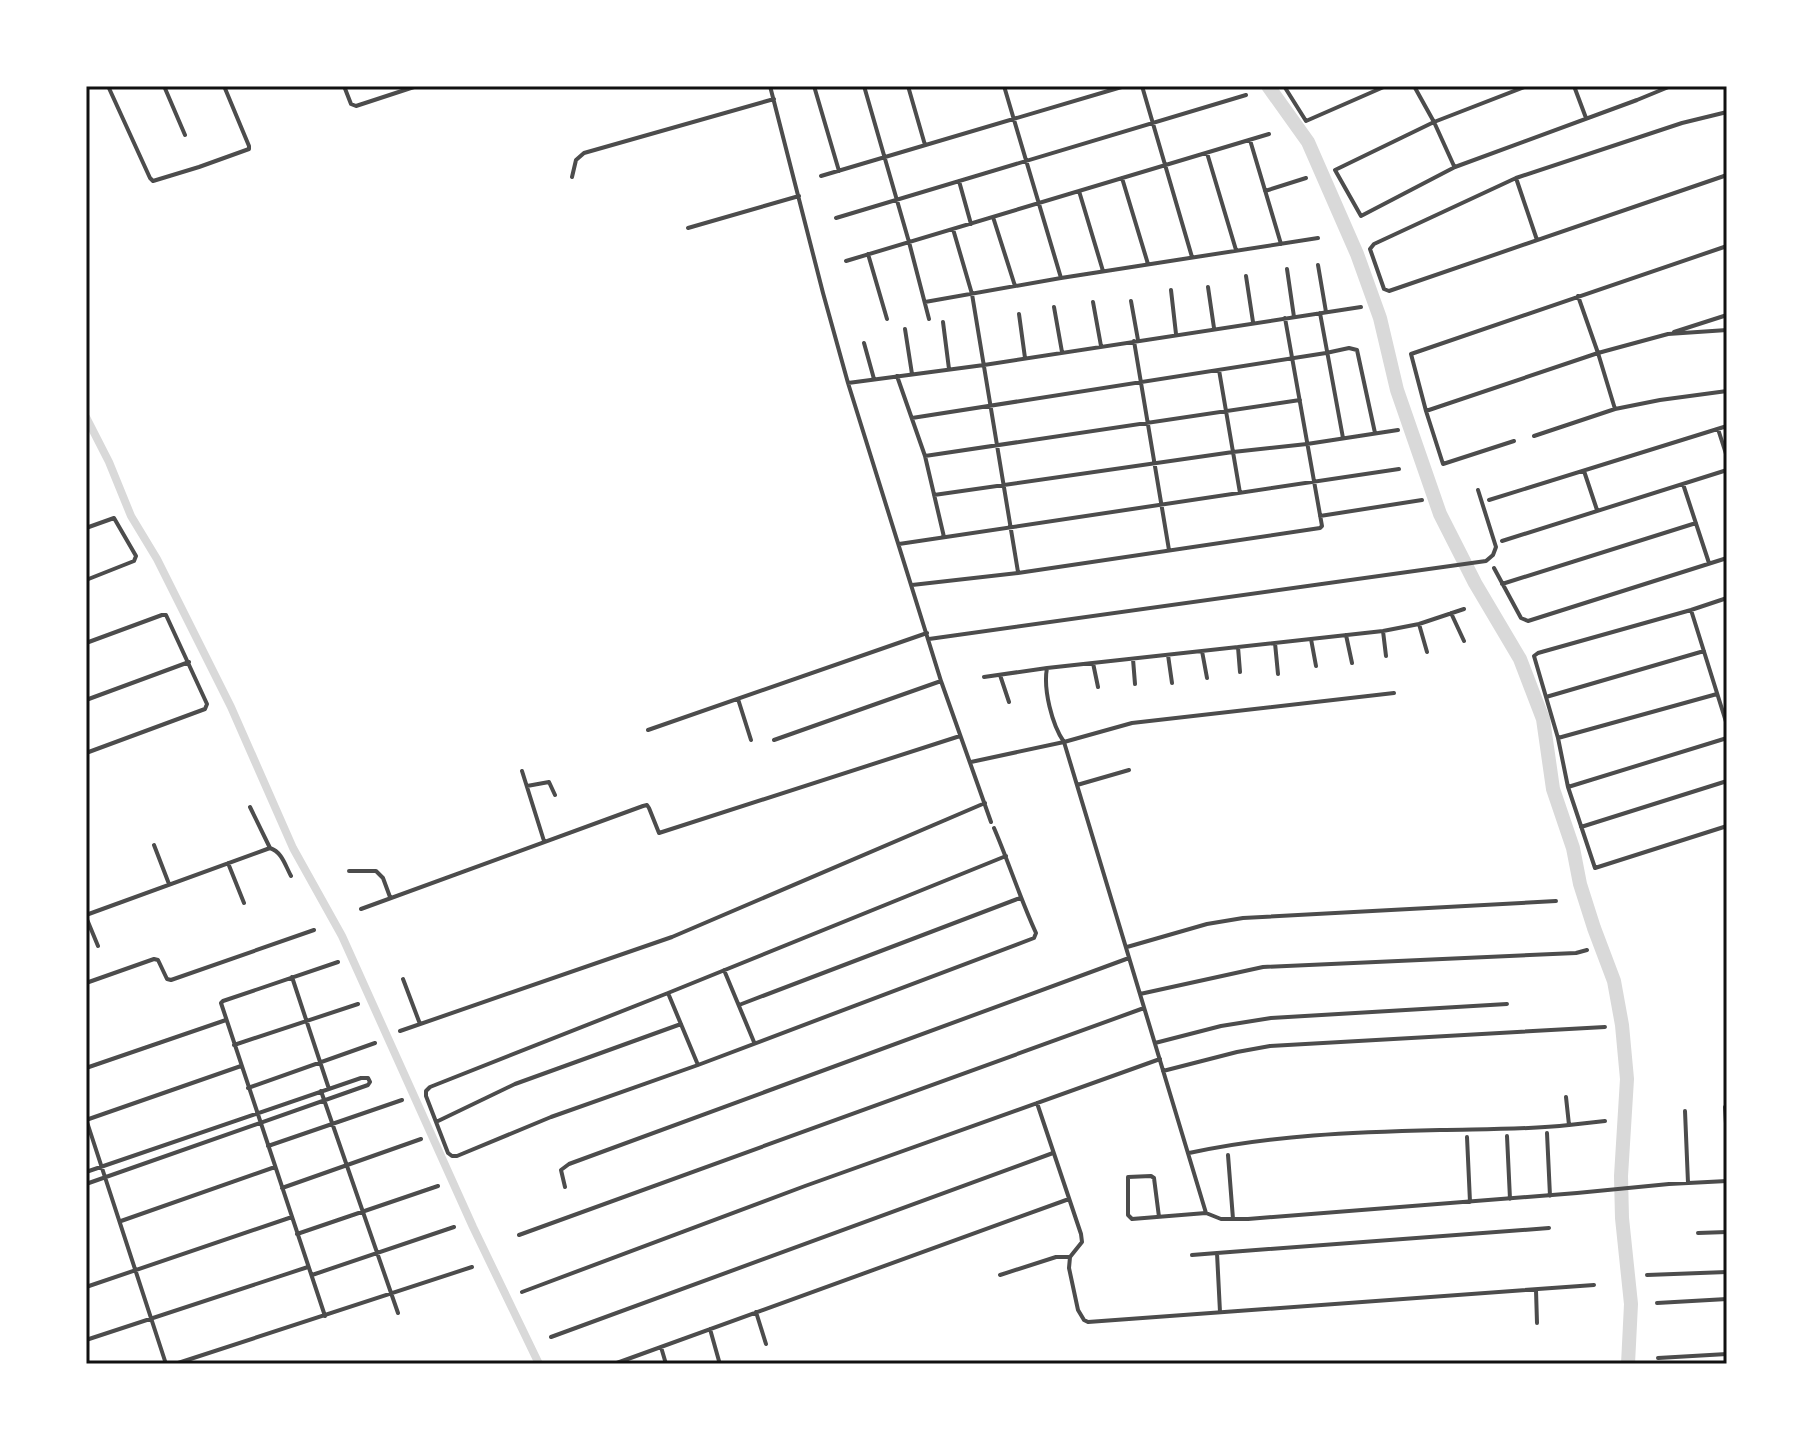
<svg xmlns="http://www.w3.org/2000/svg" width="1813" height="1450" viewBox="0 0 1813 1450" font-family="'Roboto Serif',serif">
	<rect width="100%" height="100%" fill="#fff"/>
	<g fill="none" stroke-linecap="round" stroke-linejoin="round">
		<path stroke="#d9d9d9" stroke-width="8" d="M86 417 109 462 131 516 157 559 231 707 293 848 342 936 473 1227 539 1364"/>
		<path stroke="#d9d9d9" stroke-width="14" d="M1268 86 1308 142 1357 254 1380 318 1397 390 1440 514 1475 583 1520 659 1543 719 1553 789 1573 848 1580 884 1594 928 1614 981 1622 1025 1627 1079 1621 1176 1622 1218 1631 1304 1628 1364"/>
		<path stroke="#4c4c4c" stroke-width="4" d="M108 86 150 178 153 181 199 167 249 149V146L224 86
			M164 86 185 135
			M344 86 351 104 356 106 417 86
			M770 86 823 293 848 383 941 681 991 822
			M814 86 839 171
			M864 86 909 242 929 319
			M908 86 925 145
			M1004 86 1061 278
			M1142 86 1192 257
			M1284 86 1306 121 1386 86
			M1414 86 1434 122 1454 166
			M1527 86 1434 122 1335 170 1361 216 1455 167 1637 100 1671 86
			M1574 86 1586 118
			M804 87 806 86
			M1727 112 1682 123 1516 178 1374 244 1370 249 1384 289 1389 291 1727 175
			M1250 140 1281 244
			M1207 153 1236 250
			M821 176 1125 86
			M572 177 576 160 584 153 774 99
			M1122 178 1148 264
			M1516 178 1537 240
			M959 181 971 224
			M1079 191 1103 271
			M1265 191 1306 178
			M993 217 1015 286
			M836 218 1246 95
			M688 228 799 196
			M953 229 972 294 1018 572
			M868 254 887 319
			M846 261 1269 134
			M1318 265 1326 312
			M1287 269 1294 317
			M1246 276 1253 322
			M1208 287 1214 328
			M1171 290 1176 334
			M1131 301 1138 340
			M925 302 1061 278 1318 238
			M1093 302 1101 346
			M1054 307 1062 352
			M1320 313 1343 438
			M1019 314 1025 358
			M943 322 949 369
			M905 329 912 374
			M1674 332 1727 315
			M1134 341 1169 550
			M864 343 874 379
			M1219 370 1240 493
			M897 376 925 456 944 537
			M848 383 984 365 1361 307
			M1615 409 1598 353 1668 334 1727 330
			M1426 411 1598 353 1578 296
			M912 418 1326 353 1349 348 1357 350 1375 433
			M1718 429 1727 457
			M1534 436 1615 409 1660 400 1727 391
			M1514 441 1443 464 1426 411 1411 354 1727 246
			M925 456 1300 400
			M1584 471 1597 510
			M1683 484 1709 563
			M934 495 1233 452 1307 444 1398 430
			M1489 500 1727 426
			M1320 516 1422 500
			M86 528 114 518 136 556 134 561 86 580
			M1502 541 1727 470
			M899 544 1399 469
			M1494 568 1521 618 1528 621 1727 558
			M1502 584 1696 523
			M912 585 1018 573 1320 528 1322 526 1285 318
			M1691 610 1727 725
			M1451 613 1464 641
			M1419 624 1427 652
			M1383 631 1386 656
			M1346 635 1352 663
			M929 639 1486 561 1493 555 1496 547 1478 490
			M1311 639 1316 666
			M86 643 162 615H166L207 704 205 709 86 753
			M1275 643 1278 674
			M1238 647 1240 672
			M1202 651 1207 678
			M1168 655 1172 683
			M1133 659 1135 684
			M1093 663 1098 687
			M1047 668C1043 689 1052 725 1064 742L1132 723 1394 693
			M1000 675 1009 702
			M984 677 1047 668 1383 631 1419 624 1464 609
			M1546 697 1704 651
			M738 699 751 740
			M86 700 189 662
			M648 730 927 633
			M1558 738 1717 694
			M1727 738 1568 787 1595 868 1727 826
			M774 740 941 681
			M971 762 1064 742 1206 1213
			M522 771 544 841
			M1077 785 1129 770
			M527 786 549 782 555 795
			M1568 787 1558 738 1534 656 1538 653 1691 610 1727 598
			M250 807 270 848
			M1581 827 1727 781
			M994 828C1009 863 1020 898 1036 933L1034 938 698 1065 551 1117 457 1156H452L448 1153 426 1096V1091L430 1087 668 993 1006 856
			M154 845 169 884
			M228 863 244 903
			M349 871H376L383 878 390 897
			M361 909 643 806 647 805 649 808 659 833 960 736
			M86 915 270 848C282 852 285 865 291 876
			M86 917 98 946
			M1127 947 1207 924 1243 918 1556 901
			M724 970 754 1042
			M292 977 329 1089
			M403 979 420 1024
			M86 983 154 959 158 960 167 979 171 980 314 930
			M668 993 698 1065
			M1140 994 1263 967 1576 953 1587 950
			M739 1005 1020 898
			M400 1031 672 937 985 803
			M1155 1043 1221 1026 1271 1018 1507 1004
			M234 1045 358 1004
			M86 1068 226 1020
			M1163 1071 1237 1052 1270 1046 1605 1027
			M248 1088 375 1043
			M321 1091 398 1313
			M1037 1103 1081 1234 1082 1242 1070 1257 1069 1268 1078 1310 1084 1320 1088 1322 1594 1285
			M1725 1107 1727 1140
			M1685 1111 1688 1183
			M86 1119 166 1364
			M86 1120 241 1066
			M436 1122 515 1084 681 1024
			M1569 1125 1605 1121
			M1547 1133 1550 1196
			M1507 1136 1510 1199
			M1467 1137 1470 1202
			M268 1146 402 1100
			M1189 1153C1270 1135 1356 1132 1440 1130 1483 1129 1526 1130 1569 1125L1566 1097
			M1228 1155 1233 1219
			M86 1172 361 1078H368L370 1082 368 1085 86 1184
			M565 1187 561 1170 569 1164 1129 958
			M282 1188 421 1139
			M1159 1217 1154 1178 1151 1176 1128 1177V1215L1132 1219 1206 1213 1221 1219H1248L1577 1193 1669 1184 1727 1181
			M121 1221 275 1167
			M1698 1233 1727 1232
			M297 1234 438 1186
			M519 1235 1144 1008
			M1192 1255 1217 1253
			M312 1275 454 1227
			M1000 1275 1056 1257H1070
			M1647 1275 1727 1272
			M86 1287 292 1217
			M1536 1290 1537 1323
			M522 1292 805 1186 1160 1059
			M1657 1303 1727 1299
			M756 1312 766 1344
			M1220 1312 1217 1253 1549 1228
			M325 1316 221 1003 223 1001 338 962
			M710 1329 719 1361
			M551 1337 1053 1153
			M86 1340 308 1267
			M661 1347 666 1364
			M1658 1358 1727 1354
			M175 1364 472 1267
			M614 1364 1069 1199"/>
	</g>
	<rect width="1813" height="1450" fill="none" stroke="#ffffff" stroke-width="176"/>
	<rect x="88" y="88" width="1637" height="1274" fill="none" stroke="#111" stroke-width="3"/>
</svg>
